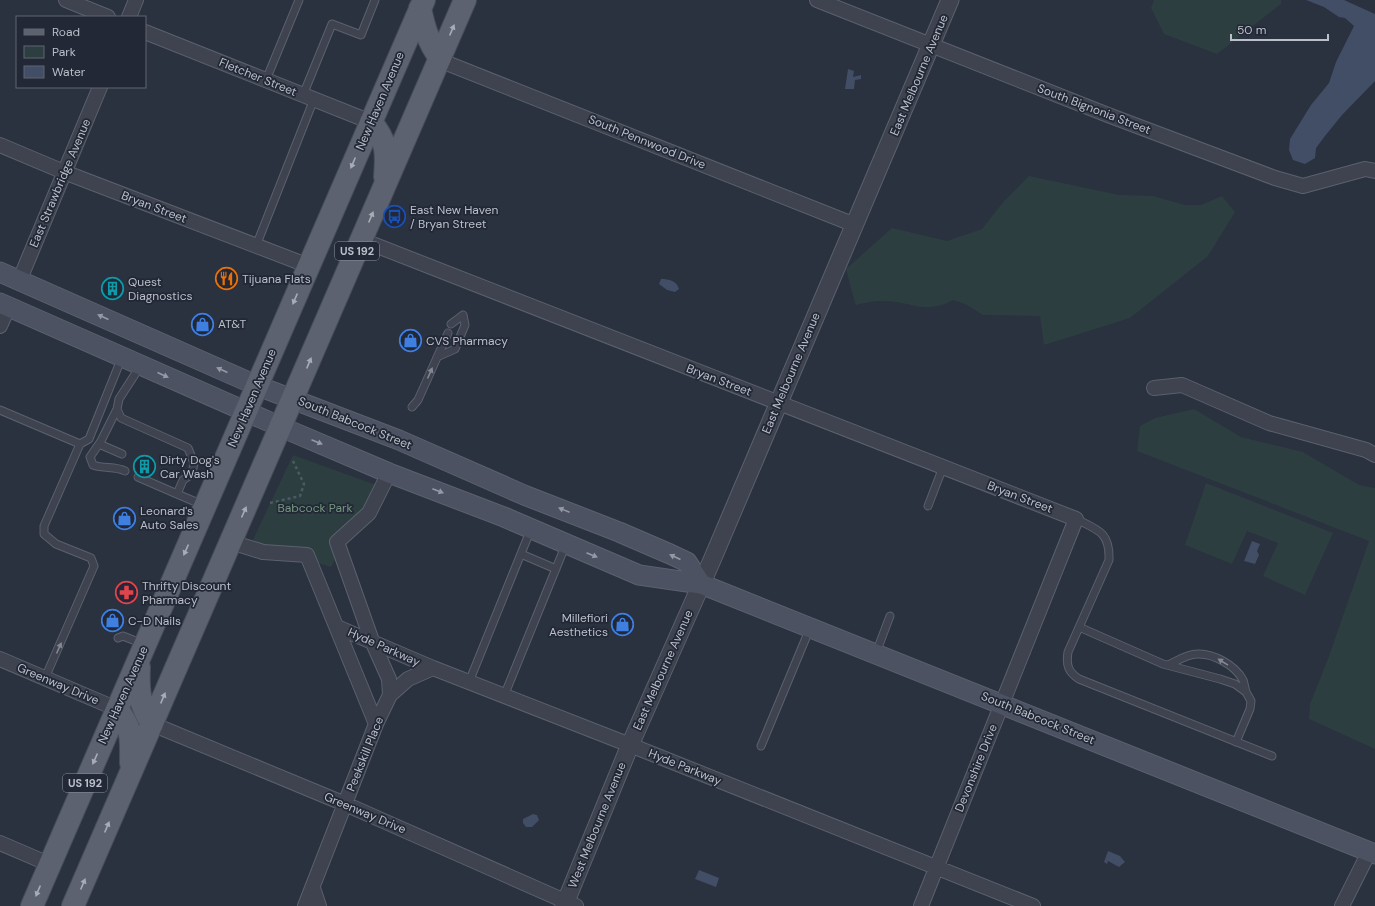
<svg xmlns="http://www.w3.org/2000/svg" width="1375" height="906" viewBox="0 0 1375 906" font-family="'DM Sans',sans-serif">
	<rect width="100%" height="100%" fill="#2a313f"/>
	<path fill="#2d3e41" d="M1154 0H1281V4L1217 54 1164 34 1151 8Z
		M1029 176 1119 195 1153 196 1185 205H1201L1222 196 1235 212 1208 256 1130 318 1044 345 1040 316 983 315 965 304 953 300C923 316 910 300 881 301 873 301 864 303 856 305L855 303 846 269 892 228 947 241 982 229 1004 201Z
		M1194 409 1241 437 1303 452 1359 485 1375 488V749L1309 719 1310 704 1328 659 1369 541 1137 451 1140 426 1155 418Z
		M293 455 376 485 331 567 252 542Z
		M1206 483 1333 533 1305 595 1263 576 1278 543 1247 531 1232 564 1185 545Z"/>
	<path fill="#424e66" d="M1306 0H1344L1375 14V81L1342 115 1325 136 1316 148 1315 158 1305 164 1293 160 1289 150 1290 139 1311 105 1329 83 1336 62 1354 26 1345 18 1339 17 1324 7Z
		M848 69 854 71 853 77 861 75V79L855 80 854 89H845Z
		M661 279C669 279 677 281 679 289L675 292 667 290 659 284Z
		M1252 541 1260 544 1257 551 1259 555 1255 564 1244 561Z
		M533 814 537 815 539 820 532 827H526L523 823V819Z
		M1108 851 1120 856 1125 862 1119 867 1108 861 1107 864 1104 862Z
		M699 870 719 878 716 887 695 879Z"/>
	<g fill="none" stroke-linecap="round" stroke-linejoin="round">
		<defs>
			<path id="service" d="M266 80 299 0
				M303 95 332 24 361 35 375 0
				M256 246 314 99
				M437 357 455 349 465 325 463 315 451 324
				M141 365 119 399 117 409 121 418 188 448 194 463 192 474 183 480 177 494 203 505
				M412 407 418 400 448 333
				M117 409 101 441 90 457 93 465C104 469 115 466 125 471
				M0 410 80 444 44 526V534L56 544 91 558 94 566 45 678
				M80 444 89 439 122 357
				M99 444 122 454
				M138 477 177 494
				M928 506 943 467
				M1076 519C1098 530 1110 532 1109 560L1068 652C1066 665 1068 672 1079 679L1272 756
				M521 554 556 569
				M1079 627 1163 664 1220 679 1235 684 1246 692 1251 701 1250 709 1236 742
				M118 638 123 636 143 644
				M876 653 890 616
				M1168 665C1177 661 1187 654 1197 654 1213 653 1235 665 1243 680 1244 683 1245 688 1246 692
				M469 682 531 529
				M504 696 566 544
				M761 746 810 628"/>
			<path id="minor" d="M66 0 108 17
				M817 0 1108 115 1275 178 1303 186 1365 169 1375 171
				M129 17 136 0
				M145 32 371 122
				M439 60 855 225
				M0 145 64 172 309 266
				M362 240 1076 519 921 906
				M20 279 100 87
				M0 326 9 306
				M1154 388 1182 385 1269 423 1366 450 1375 455
				M389 473 369 513 337 542 372 641 389 679 390 695
				M231 542 263 552 307 555 376 724
				M337 627 433 668 630 745 1033 906
				M0 659 117 709
				M152 724 345 804 576 906
				M0 843 49 864
				M313 888 319 906
				M305 906 376 724 390 695 408 679 433 668
				M1342 906 1369 852"/>
			<path id="tertiary" d="M564 906 630 745 712 560 950 0"/>
			<path id="secondary" d="M0 272 258 386 399 440 524 495 619 532 670 554 687 562 701 584
				M0 303 281 427 389 473 504 517 639 575 701 584 1375 854"/>
			<path id="primary" d="M420 8C424 27 428 42 440 58
				M371 122C387 141 387 152 385 177
				M139 667C138 691 139 703 152 724
				M117 709C133 730 131 738 131 763
				M32 906 424 0
				M73 906 465 0"/>
		</defs>
		<use href="#service" stroke="#5b616d" stroke-width="9"/>
		<use href="#minor" stroke="#5b616d" stroke-width="16"/>
		<use href="#tertiary" stroke="#5b616d" stroke-width="19"/>
		<use href="#secondary" stroke="#5b616d" stroke-width="21"/>
		<use href="#primary" stroke="#474c59" stroke-width="24"/>
		<path stroke="#4c5b5f" stroke-width="2.5" stroke-dasharray="3 3" stroke-linecap="butt" d="M270 503 300 496 304 484 293 461"/>
		<use href="#service" stroke="#3e434f" stroke-width="7"/>
		<use href="#minor" stroke="#3e434f" stroke-width="14"/>
		<use href="#tertiary" stroke="#3e434f" stroke-width="17"/>
		<use href="#secondary" stroke="#4c5262" stroke-width="19"/>
		<use href="#primary" stroke="#5c626f" stroke-width="22"/>
	</g>
	<defs><path id="oneway-solid" d="M-6-.8H1V-3.2L6.5 0L1 3.2V.8H-6Z"/></defs>
	<g fill="#a7acb8">
		<use href="#oneway-solid" transform="translate(452 30) rotate(-67)"/>
		<use href="#oneway-solid" transform="translate(353 163) rotate(113)"/>
		<use href="#oneway-solid" transform="translate(371 217) rotate(-67)"/>
		<use href="#oneway-solid" transform="translate(295 299) rotate(113)"/>
		<use href="#oneway-solid" transform="translate(309 363) rotate(-67)"/>
		<use href="#oneway-solid" transform="translate(244 512) rotate(-66)"/>
		<use href="#oneway-solid" transform="translate(186 550) rotate(114)"/>
		<use href="#oneway-solid" transform="translate(163 698) rotate(-67)"/>
		<use href="#oneway-solid" transform="translate(95 759) rotate(114)"/>
		<use href="#oneway-solid" transform="translate(107 827) rotate(-67)"/>
		<use href="#oneway-solid" transform="translate(83 884) rotate(-67)"/>
		<use href="#oneway-solid" transform="translate(38 891) rotate(113)"/>
	</g>
	<g fill="#9499a6">
		<use href="#oneway-solid" transform="translate(103 317) rotate(-156)"/>
		<use href="#oneway-solid" transform="translate(222 370) rotate(-156)"/>
		<use href="#oneway-solid" transform="translate(163 375) rotate(24)"/>
		<use href="#oneway-solid" transform="translate(317 442) rotate(23)"/>
		<use href="#oneway-solid" transform="translate(438 491) rotate(21)"/>
		<use href="#oneway-solid" transform="translate(564 510) rotate(-158)"/>
		<use href="#oneway-solid" transform="translate(592 555) rotate(23)"/>
		<use href="#oneway-solid" transform="translate(675 557) rotate(-156)"/>
	</g>
	<g fill="#828793">
		<use href="#oneway-solid" transform="translate(430 373) rotate(-66)"/>
		<use href="#oneway-solid" transform="translate(59 648) rotate(-66)"/>
		<use href="#oneway-solid" transform="translate(1223 662) rotate(-148)"/>
	</g>
	<defs>
		<symbol id="bus-ring" viewBox="-11 -11 22 22"><circle r="9.5" fill="#222835" stroke="#1a4fb4" stroke-width="1.5"/><path d="M-5-6H5V4H4V6H2V4H-2V6H-4V4H-5ZM-3.5-4V0h7V-4ZM-3.5 1.2v1.5H-2V1.2ZM2 1.2v1.5H3.5V1.2Z" fill="#1a4fb4"/></symbol>
		<symbol id="restaurant-ring" viewBox="-11 -11 22 22"><circle r="9.5" fill="#222835" stroke="#e8710a" stroke-width="1.5"/><path d="M-5-6h1v4h1v-4h1v4h1v-4h1v5L-1.5 .5V6h-2V.5L-5-1ZM5-6V6H3V1.5H1.5Q1.5-4 5-6Z" fill="#e8710a"/></symbol>
		<symbol id="building-ring" viewBox="-11 -11 22 22"><circle r="9.5" fill="#222835" stroke="#0f9aa8" stroke-width="1.5"/><path d="M-4-6H4V6H1V3H-1V6H-4ZM-2.5-4.3h1.7v1.8h-1.7ZM.8-4.3h1.7v1.8H.8ZM-2.5-1h1.7V.8h-1.7ZM.8-1h1.7V.8H.8Z" fill="#0f9aa8"/></symbol>
		<symbol id="shop-ring" viewBox="-11 -11 22 22"><circle r="9.5" fill="#222835" stroke="#3f7fe0" stroke-width="1.5"/><path d="M-5-2.5h2.3a2.7 3.5 0 0 1 5.4 0H5L5.5 6h-11ZM-1.5-2.5h3a1.5 2.3 0 0 0-3 0Z" fill="#3f7fe0"/></symbol>
		<symbol id="pharmacy-ring" viewBox="-11 -11 22 22"><circle r="9.5" fill="#222835" stroke="#e0444e" stroke-width="1.5"/><path d="M-2-6h4v4h4v4h-4v4h-4v-4h-4v-4h4Z" fill="#e0444e"/></symbol>
	</defs>
	<g fill-rule="evenodd">
		<use href="#bus-ring" x="382" y="204" width="25" height="25"/>
		<use href="#restaurant-ring" x="214" y="266" width="25" height="25"/>
		<use href="#building-ring" x="100" y="276" width="25" height="25"/>
		<use href="#shop-ring" x="190" y="312" width="25" height="25"/>
		<use href="#shop-ring" x="398" y="328" width="25" height="25"/>
		<use href="#building-ring" x="132" y="454" width="25" height="25"/>
		<use href="#shop-ring" x="112" y="506" width="25" height="25"/>
		<use href="#pharmacy-ring" x="114" y="580" width="25" height="25"/>
		<use href="#shop-ring" x="100" y="608" width="25" height="25"/>
		<use href="#shop-ring" x="610" y="612" width="25" height="25"/>
	</g>
	<g text-anchor="middle" stroke-width="3.5" stroke-linejoin="round" paint-order="stroke">
		<g fill="#222835" stroke="#8c929d" stroke-width="1">
			<rect x="335" y="242" width="44" height="18" rx="3"/>
			<rect x="63" y="774" width="44" height="18" rx="3"/>
		</g>
		<g font-size="11" font-weight="bold" fill="#babfca">
			<text x="357" y="255">US 192</text>
			<text x="85" y="787">US 192</text>
		</g>
		<g font-size="12" fill="#babfca" stroke="#222835">
			<text transform="translate(919 75) rotate(-67)" y="4">East Melbourne Avenue</text>
			<text transform="translate(258 77) rotate(22)" y="4">Fletcher Street</text>
			<text transform="translate(380 101) rotate(-67)" y="4">New Haven Avenue</text>
			<text transform="translate(1094 109) rotate(21)" y="4">South Bignonia Street</text>
			<text transform="translate(647 142) rotate(22)" y="4">South Pennwood Drive</text>
			<text transform="translate(60 183) rotate(-67)" y="4">East Strawbridge Avenue</text>
			<text transform="translate(154 207) rotate(21)" y="4">Bryan Street</text>
			<text transform="translate(791 373) rotate(-67)" y="4">East Melbourne Avenue</text>
			<text transform="translate(719 380) rotate(21)" y="4">Bryan Street</text>
			<text transform="translate(252 398) rotate(-67)" y="4">New Haven Avenue</text>
			<text transform="translate(355 423) rotate(22)" y="4">South Babcock Street</text>
			<text transform="translate(1020 497) rotate(21)" y="4">Bryan Street</text>
			<text transform="translate(384 647) rotate(24)" y="4">Hyde Parkway</text>
			<text transform="translate(663 670) rotate(-66)" y="4">East Melbourne Avenue</text>
			<text transform="translate(58 684) rotate(23)" y="4">Greenway Drive</text>
			<text transform="translate(123 695) rotate(-66)" y="4">New Haven Avenue</text>
			<text transform="translate(1038 718) rotate(22)" y="4">South Babcock Street</text>
			<text transform="translate(365 754) rotate(-68)" y="4">Peekskill Place</text>
			<text transform="translate(685 767) rotate(22)" y="4">Hyde Parkway</text>
			<text transform="translate(976 768) rotate(-68)" y="4">Devonshire Drive</text>
			<text transform="translate(365 813) rotate(23)" y="4">Greenway Drive</text>
			<text transform="translate(597 825) rotate(-68)" y="4">West Melbourne Avenue</text>
		</g>
		<g font-size="12" fill="#babfca" stroke="#222835" text-anchor="start">
			<text x="410" y="214">East New Haven<tspan x="410" dy="14">/ Bryan Street</tspan></text>
			<text x="242" y="283">Tijuana Flats</text>
			<text x="128" y="286">Quest<tspan x="128" dy="14">Diagnostics</tspan></text>
			<text x="218" y="328">AT&amp;T</text>
			<text x="426" y="345">CVS Pharmacy</text>
			<text x="160" y="464">Dirty Dog's<tspan x="160" dy="14">Car Wash</tspan></text>
			<text x="140" y="515">Leonard's<tspan x="140" dy="14">Auto Sales</tspan></text>
			<text x="142" y="590">Thrifty Discount<tspan x="142" dy="14">Pharmacy</tspan></text>
			<text x="608" y="622" text-anchor="end">Millefiori<tspan x="608" dy="14">Aesthetics</tspan></text>
			<text x="128" y="625">C-D Nails</text>
		</g>
		<g font-size="12" fill="#759780" stroke="#222835">
			<text x="315" y="512">Babcock Park</text>
		</g>
	</g>
	<rect x="16" y="16" width="130" height="72" fill="#222835" stroke="#5f6471"/>
	<rect x="24" y="29" width="20" height="6" fill="#5c626f" stroke="#5f6471"/>
	<text x="52" y="36" font-size="12" fill="#babfca">Road</text>
	<rect x="24" y="46" width="20" height="12" fill="#2d3e41" stroke="#5f6471"/>
	<text x="52" y="56" font-size="12" fill="#babfca">Park</text>
	<rect x="24" y="66" width="20" height="12" fill="#424e66" stroke="#5f6471"/>
	<text x="52" y="76" font-size="12" fill="#babfca">Water</text>
	<path d="M1231 34v6h97v-6" fill="none" stroke="#babfca" stroke-width="2"/>
	<text x="1237" y="34" font-size="12" fill="#babfca" stroke="#222835" stroke-width="3" paint-order="stroke">50 m</text>
</svg>
